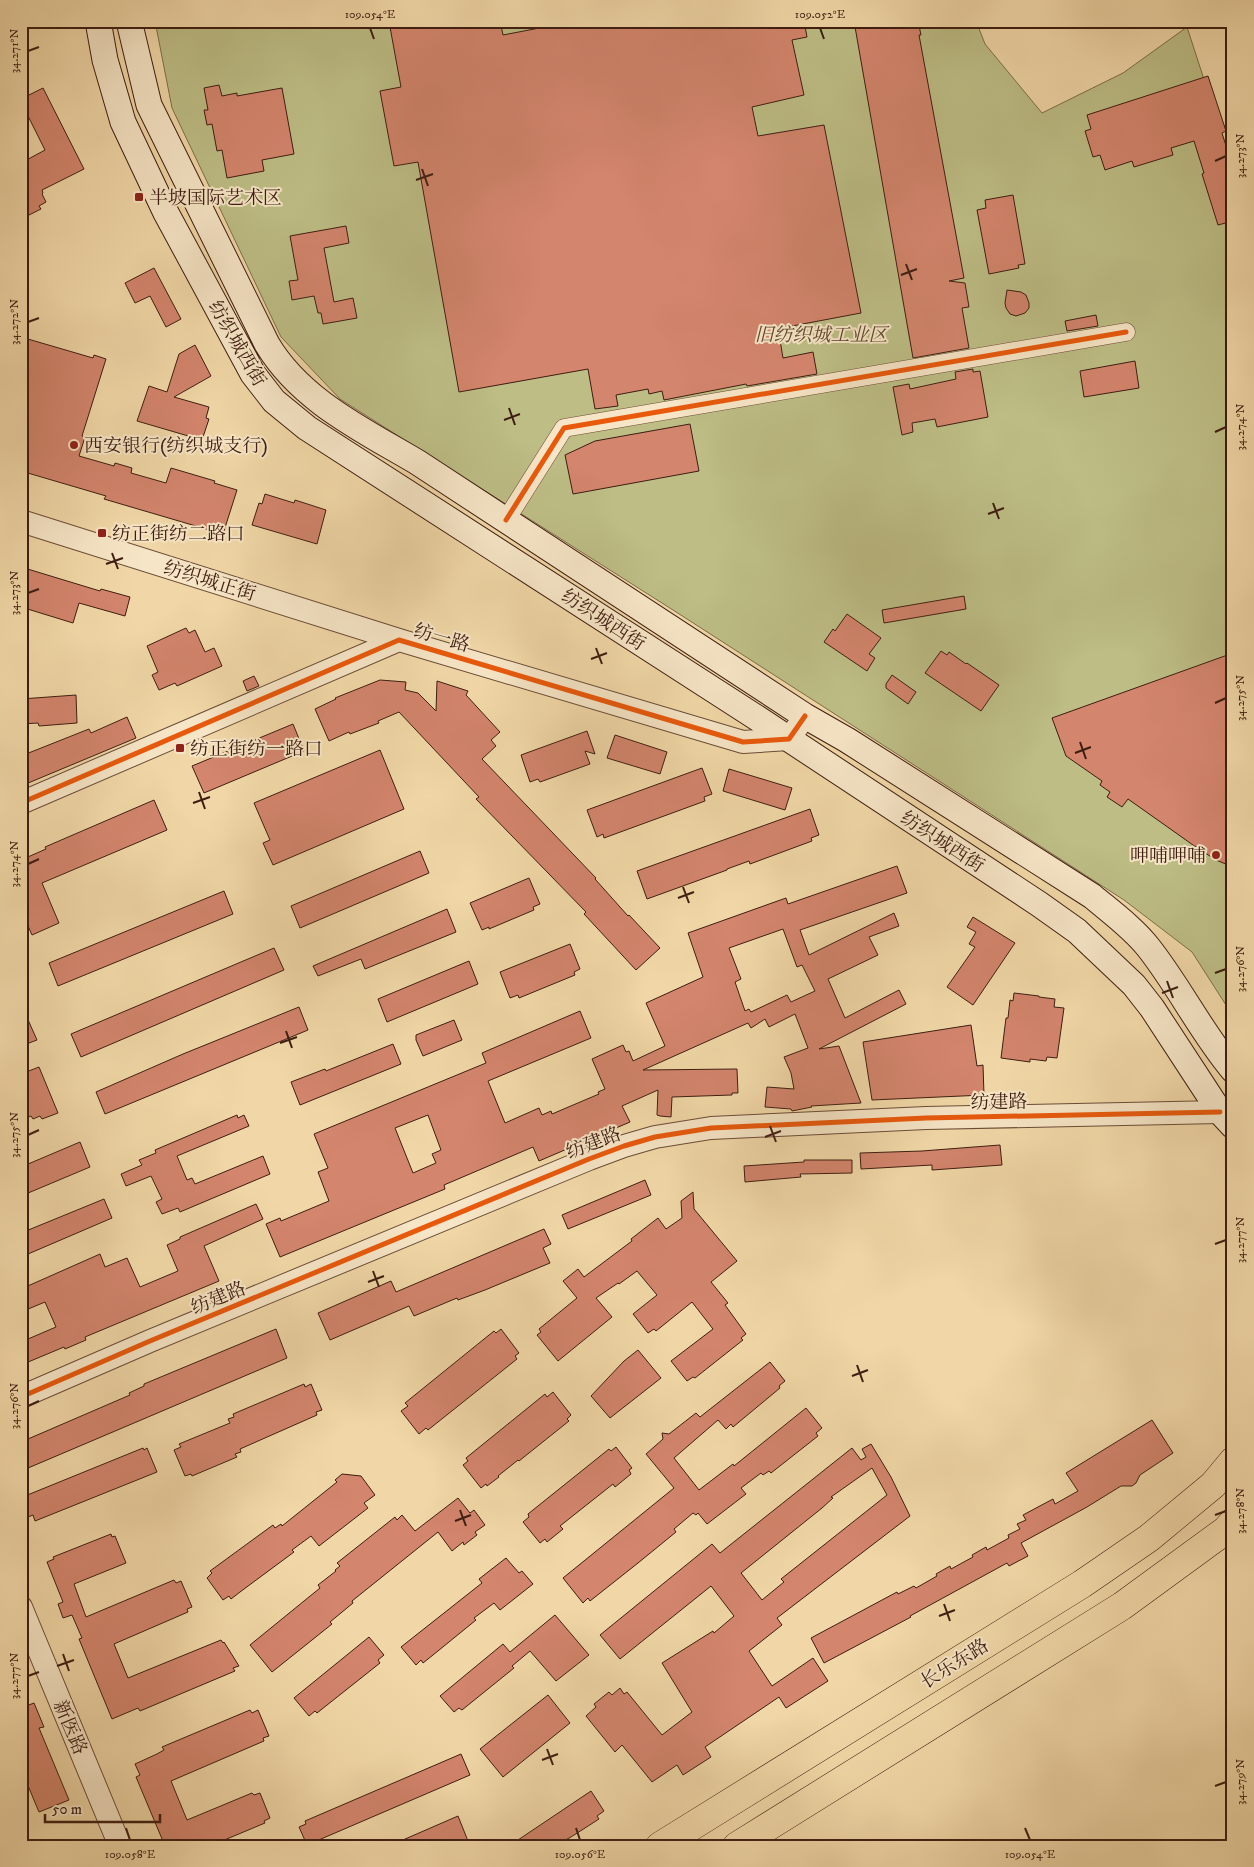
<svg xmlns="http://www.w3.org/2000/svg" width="1254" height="1867" viewBox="0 0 1254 1867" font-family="'IM FELL DW Pica','Noto Serif SC',serif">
	<rect width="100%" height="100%" fill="#f1d7a7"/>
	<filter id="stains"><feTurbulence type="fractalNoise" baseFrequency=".004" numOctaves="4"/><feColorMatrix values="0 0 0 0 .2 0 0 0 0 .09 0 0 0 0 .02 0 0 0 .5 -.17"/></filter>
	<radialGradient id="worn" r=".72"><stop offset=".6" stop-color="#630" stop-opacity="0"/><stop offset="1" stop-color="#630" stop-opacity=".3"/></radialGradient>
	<path fill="#bdbd85" stroke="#7e6d4b" d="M155 21H976L985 44 1042 113 1123 73 1187 27 1233 169V1016L1192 952 1124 900 673 610 340 399 281 337 172 108Z"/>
	<path fill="#d3856d" stroke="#3e1d11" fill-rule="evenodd" d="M422 21H500L503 35 576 21H804L807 37 792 40 804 95 752 107 758 136 824 125 861 313 792 326 793 332 779 334 783 358 813 352 817 374 747 386 746 384 664 400 662 391 649 394 648 389 616 395 618 406 595 409 588 369 459 392 418 162 394 166 380 91 401 87 390 27Z
		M854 21H918L921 35H919L964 278 949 281 965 283 969 307 962 308 969 348 913 358Z
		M1208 76 1226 131 1222 133 1233 168V221L1218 225 1202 174 1204 173 1194 141 1171 148 1173 155 1134 167 1132 161 1105 170 1100 155 1093 157 1085 131 1091 129 1087 115Z
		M219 85 222 96 237 93V96L282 88 294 154 262 160 264 171 227 178 222 150 217 151 212 124 207 125 204 110H208L204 88Z
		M43 88 84 169 42 190 43 193 42 194 46 202 39 206 41 209 21 219V163L45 150 21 102V99Z
		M1013 195 1025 264 1018 265 1019 268 989 274 977 210 986 208 985 200Z
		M346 226 349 243 324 248 334 302 353 298 357 318 323 324 321 313H318L314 296 292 300 289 281 298 280 290 236Z
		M154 268 181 319 166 327 150 296 135 303 125 283Z
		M1007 290 1021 292 1026 295 1029 303V308L1025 313 1016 316 1010 314 1006 308 1005 303Z
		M1096 315 1098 326 1067 331 1065 321Z
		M21 337 93 358 94 355 106 359 82 436 85 437 79 456 114 466 115 463 132 468 131 473 166 483 171 468 215 481 214 483 237 490 223 534 104 499 106 496 21 471Z
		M195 345 211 376 174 397 209 407 206 418 209 419 202 440 137 421 149 386 167 392 179 354Z
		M1135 361 1139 388 1084 397 1080 371Z
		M973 369V372L980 371 988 417 937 427 935 419 912 423 913 432 902 435 893 387 909 384 910 389 956 379 955 372Z
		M690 424 699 471 573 494 565 455 595 441Z
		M265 494 294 503 295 500 326 510 317 544 252 525 259 503 262 504Z
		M21 567 100 591 101 589 130 597 125 616 79 603 73 623 21 607Z
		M964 596 966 609 884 623 882 610Z
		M847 614 881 638 869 654 875 658 867 671 824 642 833 629 835 631Z
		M186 628 189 633 195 630 205 652 214 648 222 666 177 686 175 683 159 690 152 675 158 672 147 646Z
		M941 651 947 655 949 652 966 664 967 663 999 685 981 711 925 673Z
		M1233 653V867L1216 860 1193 845 1128 799 1122 807 1107 797 1110 792 1100 785 1102 781 1066 756 1052 718Z
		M892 675 916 692 908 704 886 688V684Z
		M254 676 259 686 247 691 243 681Z
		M380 680 406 682 405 690 418 693 436 711 437 681 468 691 466 695 500 732 491 740 496 746 482 759 596 878 595 879 628 916 629 915 660 948 636 970 584 914 586 912 476 799 479 797 399 712 378 721 379 723 350 734 349 732 329 741 315 709 336 699 335 698Z
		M76 695 77 723 39 726 38 723 21 724V699Z
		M127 717 136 738 21 786V756L89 729 91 733Z
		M293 724 304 751 204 793 192 766Z
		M587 731 595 754 585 751 590 764 540 782 538 779 530 782 521 755Z
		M615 735 667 752 660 774 607 758Z
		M380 750 404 809 273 865 263 843 270 840 254 803Z
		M702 768 712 794 704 797 705 801 604 838 603 834 597 837 587 810Z
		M729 769 792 788 785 810 723 791Z
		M154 800 167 830 42 883 59 923 32 935 21 910V860L46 849 45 847Z
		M810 809 819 835 811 838 812 841 750 864 749 861 727 869V870L647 899 637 871Z
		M420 851 429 873 300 928 291 906Z
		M897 866 907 893 800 930 809 955 894 913 899 926 869 937 878 955 828 979 845 1018 899 990 906 1004 819 1049 839 1046 861 1103 811 1106 812 1107 792 1111 791 1109 765 1107 767 1087 794 1089 791 1073 784 1057 808 1048 795 1014 769 1027 765 1019 751 1028 748 1023 643 1070 737 1069 738 1093H732V1095L672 1097 671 1117 660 1116 657 1115 658 1090 622 1106 630 1122 539 1161 533 1147 444 1185 445 1189 280 1257 266 1224 280 1218 281 1221 329 1201 318 1172 328 1168 314 1134 486 1063 482 1053 580 1011 591 1038 488 1081 505 1123 539 1108 542 1115 551 1111 552 1114 599 1094 598 1092 605 1089 592 1059 623 1045 626 1052 629 1051 633 1061 665 1046 646 1003 703 977 688 933 786 898 788 904ZM783 929 797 967 802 965 815 991 791 1002 787 995 751 1012 749 1009 745 1011 735 982 741 979 729 948ZM428 1115 441 1150 432 1154 436 1163 413 1173 395 1128Z
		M529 878 540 904 533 907 534 910 489 929V927L482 930 470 903Z
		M224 891 233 914 58 986 49 963Z
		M447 909 456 932 365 969 361 959 318 976 313 966Z
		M973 917 1015 943 973 1005 947 987 975 947 969 944 976 932 967 927Z
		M570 944 580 969 574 972 575 975 519 998 518 995 510 998 500 972Z
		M274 948 284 970 81 1057 71 1034Z
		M469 961 478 984 387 1022 378 999Z
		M1014 993 1039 996V997L1055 999 1054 1007 1064 1008 1057 1058 1047 1057 1046 1061 1030 1059V1062L1001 1058 1006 1018H1008L1010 1000 1013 1001Z
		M21 1004 37 1040 21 1046Z
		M299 1007 308 1030 105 1114 96 1092 183 1054Z
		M454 1020 462 1040 423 1056 416 1040V1035Z
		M971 1025 977 1066 983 1065 984 1095 872 1100 863 1042Z
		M393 1044 401 1064 300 1105 291 1082 325 1069 326 1071Z
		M39 1067 58 1113 42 1119 40 1116 33 1119 31 1116 21 1120V1074Z
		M237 1115 238 1118 244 1115 249 1126 177 1156 187 1180 192 1178 195 1184 263 1156 270 1174 180 1212 178 1208 162 1214 156 1202 162 1199 151 1176 126 1186 121 1174 142 1165 139 1160 156 1153 155 1150Z
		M80 1142 90 1167 21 1196V1167Z
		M1000 1145 1002 1165 932 1170V1165L861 1169 860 1153 922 1151Z
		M804 1160H852V1173L800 1174 801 1177 745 1182 744 1166 804 1162Z
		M645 1180 651 1195 568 1229 562 1215Z
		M693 1192 694 1209 737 1261 711 1282 728 1303 725 1305 746 1334 741 1338 743 1340 695 1378 693 1377 687 1381 671 1361 713 1329 692 1302 656 1331 654 1329 648 1333 633 1314 657 1295 637 1271 619 1284 618 1283 596 1298 612 1317 558 1361 537 1335 541 1332 539 1329 577 1298 563 1281 578 1269 584 1277 632 1241 631 1239 658 1218 666 1229 682 1218 681 1201Z
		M104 1199 112 1218 21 1257V1233Z
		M256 1204 263 1219 204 1246 219 1281 85 1337 86 1340 65 1349 64 1347 21 1365V1342L56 1327 45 1302 21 1312V1289L100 1254 105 1267 127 1258 140 1287 178 1271 167 1245 180 1239V1237Z
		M544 1229 551 1244 543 1248 550 1263 485 1290 458 1300 457 1298 414 1316 409 1306 330 1340 318 1313 391 1281 396 1292Z
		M276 1329 287 1358 21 1471V1442L130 1395 129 1393 144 1386V1384Z
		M501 1329 519 1353 515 1356 517 1359 428 1430 426 1428 419 1434 401 1411 408 1406 405 1403 494 1331 496 1333Z
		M638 1350 661 1378 610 1418 591 1396 624 1361Z
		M770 1362 785 1381 779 1386 780 1388 733 1427 731 1424 726 1429 718 1420 674 1458 699 1490 733 1464 734 1466 806 1408 822 1428 816 1433 818 1436 771 1473 769 1471 763 1475 761 1473 741 1488 746 1494 707 1524 698 1513 696 1515 693 1513 674 1529 676 1532 638 1563 590 1601 588 1598 583 1603 563 1578 674 1488 646 1454 663 1439 662 1433 669 1434 696 1413 700 1417Z
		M304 1384 305 1387 311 1384 322 1410 316 1412 317 1415 240 1449 241 1452 235 1454 237 1457 192 1476 191 1474 185 1476 174 1450 181 1447 179 1444 230 1423 228 1419 234 1417 233 1414Z
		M553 1392 571 1415 567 1419 569 1421 519 1461 518 1460 498 1476 499 1477 487 1486 486 1484 481 1488 463 1465 468 1461 466 1458 545 1394 547 1397Z
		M1152 1420 1173 1453 1140 1475 1136 1483 1132 1486H1121L1087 1507 1021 1543 1028 1556 1009 1566 1007 1563 910 1616 911 1617 824 1663 811 1638 897 1592 898 1594 914 1586 916 1588 937 1576 936 1574 950 1566 951 1569 973 1557 972 1555 986 1547 987 1550 1009 1538 1008 1535 1020 1529 1017 1524 1026 1520 1023 1515 1053 1499 1055 1504 1078 1491 1066 1473Z
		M871 1444 891 1477 910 1516 777 1618 782 1625 749 1651 772 1686 813 1658 828 1681 786 1708 779 1697 705 1747 711 1757 683 1775 677 1765 652 1782 622 1745 615 1752 586 1716 596 1707 594 1704 609 1692 612 1695 620 1688 624 1694 627 1692 662 1735 692 1712 662 1663 713 1631 714 1633 734 1616 711 1586 620 1659 600 1635 712 1544 720 1553 852 1448 861 1460 866 1457 862 1449ZM872 1468 887 1495 781 1579 784 1582 762 1600 741 1573 822 1508 833 1498 831 1497Z
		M616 1447 632 1468 629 1470 631 1474 615 1487 613 1484 560 1526 563 1529 547 1542 545 1539 540 1543 523 1522 529 1517 528 1514 609 1449 611 1451Z
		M143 1448 144 1450 147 1448 157 1472 35 1521 33 1515 28 1517 21 1501 27 1498 25 1496Z
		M342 1474 361 1476 375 1495 364 1503 368 1508 319 1546 311 1536 292 1550 294 1552 240 1592 231 1599 229 1596 223 1600 207 1578 212 1573 210 1571 273 1525 275 1528 281 1524 282 1526 337 1482 335 1480Z
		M458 1498 470 1513 474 1510 485 1525 475 1532 477 1535 464 1545 463 1542 452 1551 438 1532 352 1601 353 1603 330 1622 332 1624 272 1672 250 1645 320 1588 318 1585 336 1571 335 1570 340 1566 337 1563 395 1517 397 1520 402 1515 415 1531Z
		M111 1534 112 1537 115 1536 126 1563 74 1584 86 1617 174 1580 176 1583 181 1581 192 1607 187 1609 188 1612 114 1644 128 1678 221 1640 223 1643 224 1642 239 1666 233 1668 235 1671 140 1711 138 1708 112 1719 79 1639 82 1638 72 1615 63 1618 58 1604 63 1602 47 1562 54 1559 53 1557Z
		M506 1558 519 1573 522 1571 533 1584 500 1610 494 1603 474 1618 476 1620 433 1655 423 1663 421 1660 416 1665 401 1647 482 1583 479 1579Z
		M555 1615 589 1655 556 1681 530 1651 512 1666 514 1668 462 1710 459 1708 454 1712 440 1696 503 1644 510 1652Z
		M369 1637 384 1655 378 1660 380 1663 317 1713 315 1711 309 1716 294 1698Z
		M548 1695 570 1723 503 1777 480 1749Z
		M34 1703 44 1727 39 1728 69 1800 39 1812 21 1769V1708Z
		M250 1710 252 1713 258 1710 269 1736 263 1738 264 1741 171 1781 187 1820 252 1793 254 1795 260 1793 270 1818 264 1821 265 1823 210 1846H165L136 1777 140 1775 135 1764 157 1754 164 1750 162 1747Z
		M461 1754 470 1775 307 1845 299 1827 306 1824 305 1821Z
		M591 1791 604 1811 597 1816 599 1819 571 1837 554 1846H509Z
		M458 1816 470 1846H389Z"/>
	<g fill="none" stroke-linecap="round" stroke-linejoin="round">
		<defs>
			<path id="minor" d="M506 520 564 428 1126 332"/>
			<path id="tertiary" d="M21 521 399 640
				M21 803 399 640 743 742 789 739 805 716
				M21 1397 150 1341 589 1159 624 1146 655 1137 711 1128 926 1118 1220 1112
				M21 1607 120 1846"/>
			<path id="secondary" d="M98 21 105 60 123 122 165 211 253 374 274 401 307 428 754 716 1039 904 1077 931 1134 985 1152 1008 1220 1112 1233 1126
				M129 21 149 105 267 344C300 400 363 430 417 462L805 716 847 740 1092 896C1111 912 1133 928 1148 947 1179 986 1201 1032 1233 1070"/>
			<path id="primary" d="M660 1846 1082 1584 1149 1538 1213 1485 1233 1461
				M737 1846 1122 1606 1226 1530 1233 1522"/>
		</defs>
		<use href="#minor" stroke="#6b4c36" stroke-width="19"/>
		<use href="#tertiary" stroke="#6b4c36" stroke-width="24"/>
		<use href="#secondary" stroke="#3e1d11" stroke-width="27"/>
		<use href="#primary" stroke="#3e1d11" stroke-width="29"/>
		<use href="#minor" stroke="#f6e5c6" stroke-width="18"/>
		<use href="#tertiary" stroke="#f6e5c6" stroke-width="22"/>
		<use href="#secondary" stroke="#f6e5c6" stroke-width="25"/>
		<use href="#primary" stroke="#f1d7a7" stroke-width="28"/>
		<defs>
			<path id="cycleway" d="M506 520 564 428 1126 332
				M21 803 399 640 743 742 789 739 805 716
				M21 1397 150 1341 589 1159 624 1146 655 1137 711 1128 926 1118 1220 1112"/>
		</defs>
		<use href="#cycleway" stroke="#f6e5c6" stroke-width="8"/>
		<use href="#cycleway" stroke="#e8590c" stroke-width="5"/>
	</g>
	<path fill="none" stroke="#3e1d11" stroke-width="2" d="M370 28 374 39M820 28 824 39M28 51 39 47M1215 161 1226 156M422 169 428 186M416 180 433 174M906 264 912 280M901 275 917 269M28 322 39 318M509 408 515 425M504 420 520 414M1215 432 1226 427M993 503 999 519M988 514 1004 508M112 553 118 569M106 564 123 558M28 593 39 589M596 648 602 664M591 659 607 653M1215 703 1226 698M1080 742 1086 759M1075 753 1091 747M199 792 205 809M193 803 210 797M28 864 39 859M683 887 689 903M678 898 694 892M1215 973 1226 969M1167 981 1173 998M1162 993 1178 987M286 1031 292 1048M280 1043 297 1037M770 1126 776 1142M28 1135 39 1130M765 1137 781 1131M1215 1244 1226 1240M373 1271 379 1287M368 1282 384 1276M857 1365 863 1382M852 1376 868 1370M28 1406 39 1401M460 1510 466 1526M1215 1515 1226 1511M455 1521 471 1515M944 1604 950 1621M939 1616 955 1610M63 1654 69 1671M57 1666 74 1660M28 1676 39 1672M547 1749 553 1765M542 1760 558 1754M1215 1786 1226 1782M126 1828 130 1840M576 1828 580 1840M1025 1828 1030 1840"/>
	<g fill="#8f2418" stroke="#f6e5c6" stroke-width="2">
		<rect x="134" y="192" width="10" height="10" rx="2.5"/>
		<circle cx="74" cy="445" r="5"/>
		<rect x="97" y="528" width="10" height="10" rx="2.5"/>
		<rect x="175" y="743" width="10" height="10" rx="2.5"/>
		<circle cx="1216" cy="855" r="5"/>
	</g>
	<g text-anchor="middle" stroke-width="4" stroke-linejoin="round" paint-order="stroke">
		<g font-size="19" fill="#3e1d11" stroke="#f6e5c6" text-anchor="start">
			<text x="149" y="204">半坡国际艺术区</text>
			<text x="84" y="452">西安银行(纺织城支行)</text>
			<text x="112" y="540">纺正街纺二路口</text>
			<text x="190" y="755">纺正街纺一路口</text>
			<text x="1206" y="862" text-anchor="end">呷哺呷哺</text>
		</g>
		<g font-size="19" font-style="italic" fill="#5e452e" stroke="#f6e5c6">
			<text x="821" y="341">旧纺织城工业区</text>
		</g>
		<g font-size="19" fill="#3e1d11" stroke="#f6e5c6">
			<text transform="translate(238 343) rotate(60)" y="7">纺织城西街</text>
			<text transform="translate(210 580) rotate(17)" y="7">纺织城正街</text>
			<text transform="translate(604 619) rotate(33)" y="7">纺织城西街</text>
			<text transform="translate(442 637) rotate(16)" y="7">纺一路</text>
			<text transform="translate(943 841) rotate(33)" y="7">纺织城西街</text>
			<text transform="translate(999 1101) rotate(-1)" y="7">纺建路</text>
			<text transform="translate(593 1142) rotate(-21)" y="7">纺建路</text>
			<text transform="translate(218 1297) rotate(-22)" y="7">纺建路</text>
			<text transform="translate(954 1663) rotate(-32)" y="7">长乐东路</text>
			<text transform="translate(71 1727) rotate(67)" y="7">新医路</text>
		</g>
	</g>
	<rect width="1254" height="1867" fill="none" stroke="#f1d7a7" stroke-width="55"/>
	<path d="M45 1814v8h115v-8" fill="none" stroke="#3e1d11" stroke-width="2.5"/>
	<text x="52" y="1814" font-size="15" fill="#3e1d11" stroke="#f6e5c6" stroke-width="4" paint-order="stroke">50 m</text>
	<rect x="28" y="28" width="1198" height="1812" fill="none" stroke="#3e1d11" stroke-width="2"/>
	<g font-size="12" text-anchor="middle" fill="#3e1d11">
		<text x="370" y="18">109.054°E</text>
		<text x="820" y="18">109.052°E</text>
		<text transform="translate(14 51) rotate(-90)" y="4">34.271°N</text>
		<text transform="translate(1240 156) rotate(-90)" y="4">34.273°N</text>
		<text transform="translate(14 322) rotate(-90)" y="4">34.272°N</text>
		<text transform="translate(1240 427) rotate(-90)" y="4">34.274°N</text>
		<text transform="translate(14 593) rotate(-90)" y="4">34.273°N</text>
		<text transform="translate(1240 698) rotate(-90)" y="4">34.275°N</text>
		<text transform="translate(14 864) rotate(-90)" y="4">34.274°N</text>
		<text transform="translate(1240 969) rotate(-90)" y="4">34.276°N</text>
		<text transform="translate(14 1135) rotate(-90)" y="4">34.275°N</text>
		<text transform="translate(1240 1240) rotate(-90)" y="4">34.277°N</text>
		<text transform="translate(14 1406) rotate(-90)" y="4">34.276°N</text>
		<text transform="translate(1240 1511) rotate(-90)" y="4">34.278°N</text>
		<text transform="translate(14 1676) rotate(-90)" y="4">34.277°N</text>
		<text transform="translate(1240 1782) rotate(-90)" y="4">34.279°N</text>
		<text x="130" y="1858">109.058°E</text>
		<text x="580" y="1858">109.056°E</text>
		<text x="1030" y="1858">109.054°E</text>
	</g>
	<rect width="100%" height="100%" filter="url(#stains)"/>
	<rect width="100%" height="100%" fill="url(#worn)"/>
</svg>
